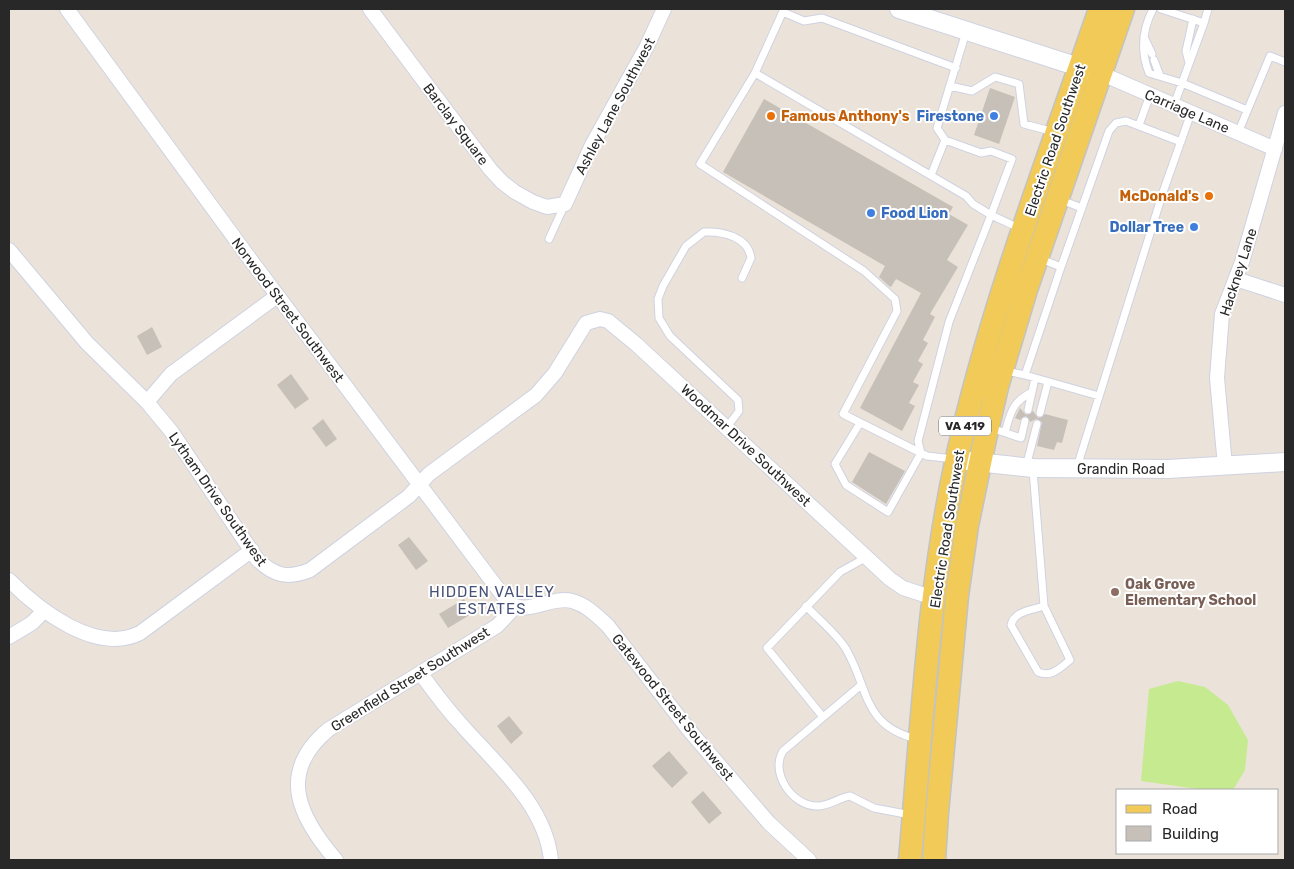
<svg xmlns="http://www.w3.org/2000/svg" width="1294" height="869" viewBox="0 0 1294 869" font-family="Rubik,sans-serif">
	<rect width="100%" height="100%" fill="#ebe3d9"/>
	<path fill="#c5ea90" d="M1178 681 1205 687 1228 705 1248 740 1245 770 1233 790H1205L1141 781 1149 689Z"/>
	<path fill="#c6c0b9" d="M990 88 1015 97 999 144 974 135Z
		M764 99 953 207 949 214 968 225 947 260 958 267 930 314 935 317 923 340 928 343 918 361 923 364 913 382 919 385 909 403 915 406 902 431 860 408 921 293 896 279 891 287 889 286 879 277 885 266 723 172Z
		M152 327 162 347 147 355 137 336Z
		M291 374 309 399 295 409 277 385Z
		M1020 408 1026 415 1033 411 1038 418 1045 414 1068 420 1062 443 1057 442 1054 450 1037 446 1042 422 1036 419 1030 422 1026 416 1020 420 1015 418Z
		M323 419 337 439 326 447 312 428Z
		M869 452 905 471 886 504 852 482Z
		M409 537 428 561 416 570 398 545Z
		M464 599 473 613 448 628 439 614Z
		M509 716 523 733 511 744 497 726Z
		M669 751 688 773 672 788 652 766Z
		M703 791 722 813 709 824 691 802Z"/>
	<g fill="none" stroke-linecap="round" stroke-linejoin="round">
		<defs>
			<path id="service" d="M784 9 755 73 966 196 973 204 991 215 949 322 918 441 921 453 927 456 954 459
				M1153 9C1142 30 1140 50 1149 73L1182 83 1174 105
				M1161 9 1204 23 1182 83 1247 110
				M783 12 804 21 822 18 956 68
				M1204 23 1208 9
				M1144 37 1152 54
				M1154 60 1160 76
				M1189 63 1186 51 1193 19
				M755 73 700 164 864 271 895 299 897 311 843 414 921 453 888 512 846 485 835 464 860 423
				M950 86 972 91 995 77 1019 84 1024 124 1054 132
				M1139 125 1150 95
				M1238 133 1270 56 1285 62
				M945 140 981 153 991 151 1012 159 991 215 1019 228
				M931 175 945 140 937 128 966 32
				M1061 200 1082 208
				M549 239 565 204
				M1041 259 1061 267 1025 375 1099 396
				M1061 267 1109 131 1116 123 1126 121 1181 142
				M1006 371 1025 375
				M1028 410 1035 378
				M1040 413 1048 382
				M727 427 739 411 738 400 670 336 659 318 658 299 663 286 686 246 704 232C723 231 748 237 751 258L742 278
				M991 428 1021 438 1025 421
				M1005 432C1011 412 1012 402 1032 392
				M1026 467 1037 424
				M1077 467 1163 192 1191 113
				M1033 470 1044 606 1070 660C1060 668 1051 678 1038 672L1011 625C1014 611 1032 610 1044 606
				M806 606C819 620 836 633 846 649 869 688 862 726 917 739
				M860 686 783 751C770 772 791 805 816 806 828 807 838 798 850 796L874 808 911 815
				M823 717 767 648 840 572 867 557"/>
			<path id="minor" d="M67 9 250 259 507 601C524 618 552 595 572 601 587 605 597 616 608 626L689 730 769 823 809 860
				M370 9 490 169 502 182 515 192 533 202 547 207 565 204 592 145 647 46 664 9
				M1100 73 1275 149
				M9 250 87 343 147 402 171 431 257 559C274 576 288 579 310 570L409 496 429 474 536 395 555 373 586 323 600 319 608 321 636 344 890 579 903 588 934 598
				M1236 279 1285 295
				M147 402 171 374 277 296
				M1225 466 1217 378 1222 314 1242 262 1285 113
				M9 580C39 610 96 655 140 633L252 550
				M9 637 32 623 44 611
				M421 674C433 690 445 707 459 722 494 763 545 803 551 860
				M336 860C298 816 277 772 329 729L497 626 515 607"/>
			<path id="tertiary" d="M899 9 1091 71
				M967 461 1033 468 1168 469 1285 462"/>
			<path id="primary" d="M910 860C922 726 928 589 957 458 991 305 1049 157 1100 9
				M934 860 937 813 957 596 967 526 985 439 997 387 1026 290 1123 9"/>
		</defs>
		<use href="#service" stroke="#ced2e1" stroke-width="9"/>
		<use href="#minor" stroke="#ced2e1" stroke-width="16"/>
		<use href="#tertiary" stroke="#ced2e1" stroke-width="20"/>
		<use href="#primary" stroke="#c3c3c3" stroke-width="25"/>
		<use href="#service" stroke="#fff" stroke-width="7"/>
		<use href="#minor" stroke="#fff" stroke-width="14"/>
		<use href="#tertiary" stroke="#fff" stroke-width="18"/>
		<use href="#primary" stroke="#f1ca58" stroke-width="22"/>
	</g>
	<g fill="#e8710a" stroke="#fff" stroke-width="2">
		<circle cx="771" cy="116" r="5"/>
		<circle cx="1209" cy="196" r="5"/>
	</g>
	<g fill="#3f7fe0" stroke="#fff" stroke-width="2">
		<circle cx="994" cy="116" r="5"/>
		<circle cx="871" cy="213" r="5"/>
		<circle cx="1194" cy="227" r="5"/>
	</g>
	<circle fill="#8d6e63" stroke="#fff" stroke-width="2" cx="1115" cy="592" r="5"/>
	<g text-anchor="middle" stroke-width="4" stroke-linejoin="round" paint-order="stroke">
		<rect fill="#fff" stroke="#686868" stroke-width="1" x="939" y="416.5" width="52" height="19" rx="4"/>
		<g font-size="12" font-weight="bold" fill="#282828">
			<text x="965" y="430">VA 419</text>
		</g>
		<g font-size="14" fill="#282828" stroke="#fff">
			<text transform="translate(615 106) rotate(-62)" y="5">Ashley Lane Southwest</text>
			<text transform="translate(1187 111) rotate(23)" y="5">Carriage Lane</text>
			<text transform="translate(456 124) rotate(53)" y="5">Barclay Square</text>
			<text transform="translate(1055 140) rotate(-71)" y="5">Electric Road Southwest</text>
			<text transform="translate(1238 272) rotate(-72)" y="5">Hackney Lane</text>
			<text transform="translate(288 310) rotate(53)" y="5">Norwood Street Southwest</text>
			<text transform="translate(746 445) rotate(43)" y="5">Woodmar Drive Southwest</text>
			<text x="1121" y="474">Grandin Road</text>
			<text transform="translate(218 499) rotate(55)" y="5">Lytham Drive Southwest</text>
			<text transform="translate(947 529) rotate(-81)" y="5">Electric Road Southwest</text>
			<text transform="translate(410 679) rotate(-32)" y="5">Greenfield Street Southwest</text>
			<text transform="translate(673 707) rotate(51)" y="5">Gatewood Street Southwest</text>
		</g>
		<g font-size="14" font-weight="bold" fill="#c56008" stroke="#fff" text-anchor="start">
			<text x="781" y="121">Famous Anthony's</text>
			<text x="1199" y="201" text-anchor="end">McDonald's</text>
		</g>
		<g font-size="14" font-weight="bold" fill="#366cbe" stroke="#fff" text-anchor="end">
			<text x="984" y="121">Firestone</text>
			<text x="881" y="218" text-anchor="start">Food Lion</text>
			<text x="1184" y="232">Dollar Tree</text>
		</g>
		<g font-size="14" font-weight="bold" fill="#785e54" stroke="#fff" text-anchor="start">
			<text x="1125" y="589">Oak Grove<tspan x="1125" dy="16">Elementary School</tspan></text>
		</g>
		<g font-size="15" letter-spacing="1" fill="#485278" stroke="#fff">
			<text x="492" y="597">HIDDEN VALLEY<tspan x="492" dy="17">ESTATES</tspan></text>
		</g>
	</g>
	<rect width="1294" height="869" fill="none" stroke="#282828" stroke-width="20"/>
	<rect x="1116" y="789" width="162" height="65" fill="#ffffff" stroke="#a9a9a9"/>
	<rect x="1126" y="805" width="25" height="8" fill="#f1ca58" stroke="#a9a9a9"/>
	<text x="1162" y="814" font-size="15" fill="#282828">Road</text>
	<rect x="1126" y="826" width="25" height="15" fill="#c6c0b9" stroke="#a9a9a9"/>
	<text x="1162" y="839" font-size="15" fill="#282828">Building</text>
</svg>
